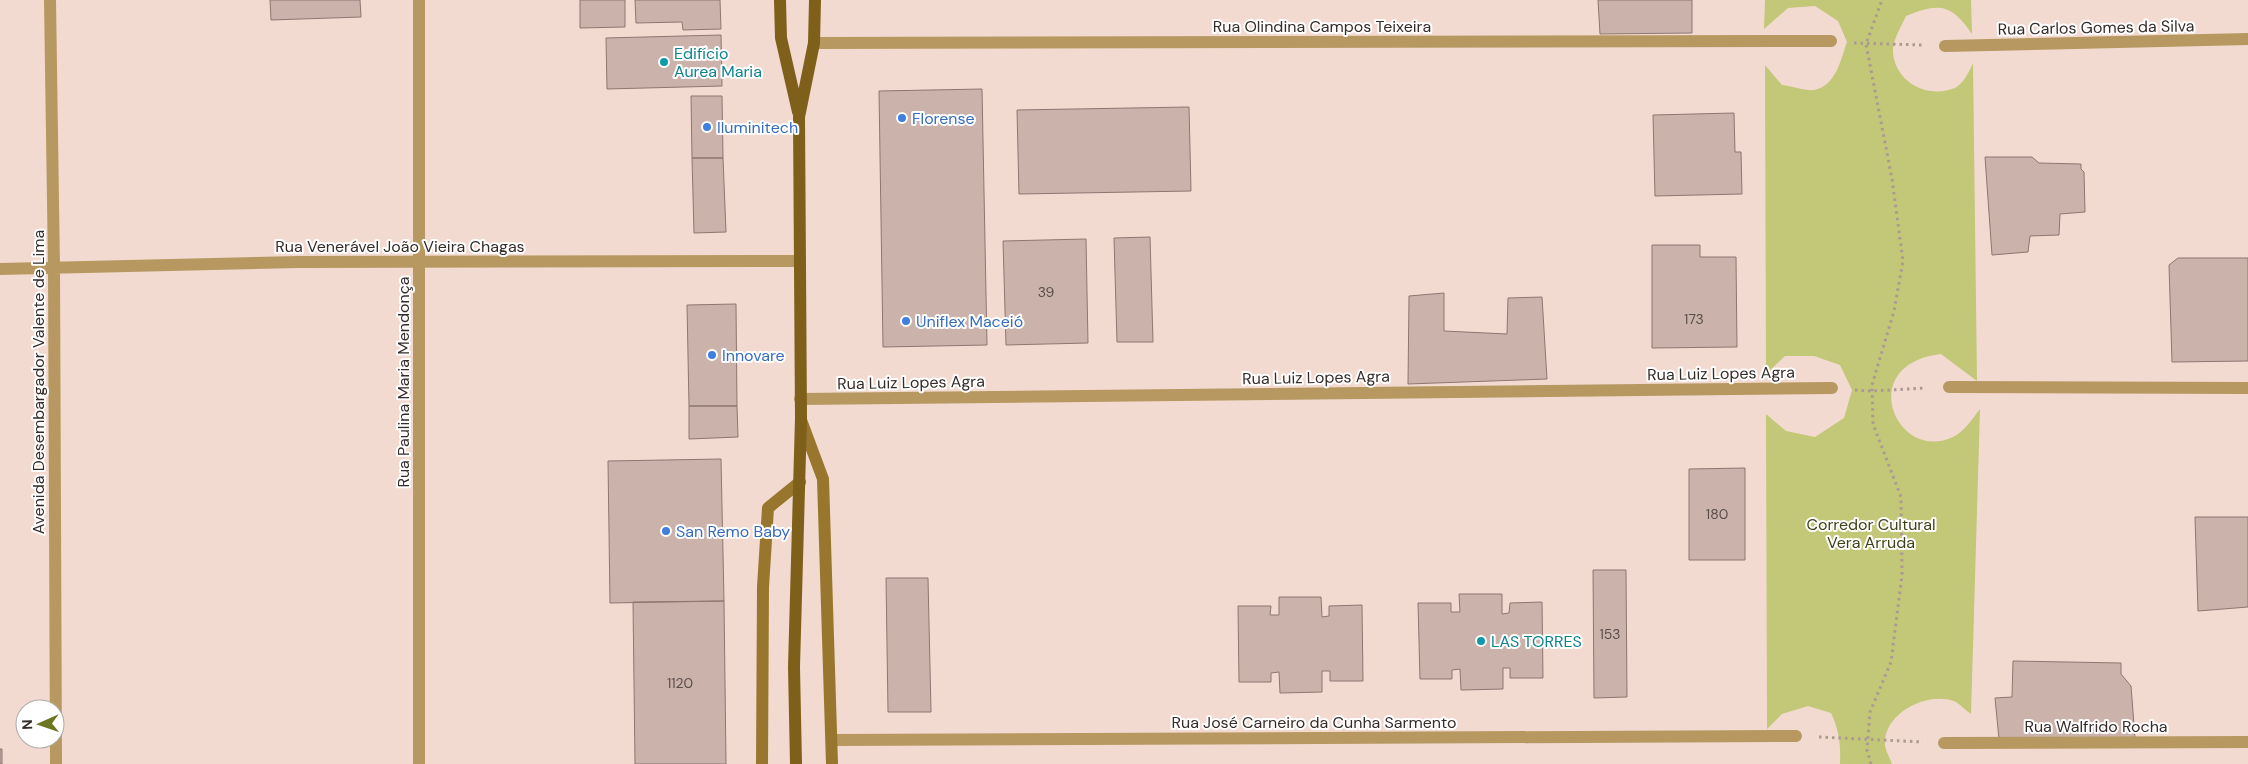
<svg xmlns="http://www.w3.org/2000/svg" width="2248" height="764" viewBox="0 0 2248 764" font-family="'DM Sans',sans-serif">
	<rect width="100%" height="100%" fill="#f2dad1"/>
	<path fill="#c3c778" d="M1765 0H1971L1972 34C1952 4 1939 2 1906 16 1901 27 1892 41 1893 53 1896 83 1928 99 1955 88 1964 83 1969 72 1973 63L1977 381 1941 354C1854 364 1896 464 1953 437 1964 432 1973 418 1980 409L1971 714C1966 711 1961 705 1956 702 1929 690 1882 713 1885 746 1886 752 1890 758 1892 764H1840C1841 745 1839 730 1831 713L1808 706 1782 714 1767 729 1766 414 1786 431 1815 437 1844 418 1852 390 1840 365 1814 356H1785L1766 374 1765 65 1782 85C1792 86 1805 91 1814 90 1836 86 1841 59 1847 42L1838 21 1815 6 1788 8 1764 29Z"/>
	<path fill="#cbb3ac" stroke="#8d7770" d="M270 0H360L361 17 271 20Z
		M580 0H625V27L580 28Z
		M635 0H720L721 29 683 30 682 22 636 23Z
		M1598 0H1692V33L1600 34Z
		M721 35 722 86 607 89 606 38Z
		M982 89 987 345 883 347 879 91Z
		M691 96H722L723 158H692Z
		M1189 107 1191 191 1019 194 1017 110Z
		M1734 113 1735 152H1741L1742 194 1655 196 1653 115Z
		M1985 157H2032L2039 163 2081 164V169L2084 172 2085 212 2060 214 2059 235 2030 236 2028 252 1992 255Z
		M692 158H723L726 232 694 233Z
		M1150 237 1153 342H1117L1114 238Z
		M1086 239 1088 343 1006 345 1003 241Z
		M1652 245H1700V257H1736L1737 347 1652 348Z
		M2178 258H2248V361L2172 362 2169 265Z
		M1444 293V331L1507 334 1508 298 1542 297 1547 379 1408 384 1409 296Z
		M736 304 737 406H689L687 305Z
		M689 406H737L738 437 689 439Z
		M721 459 724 601 610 603 608 461Z
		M1745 468V560H1689V469Z
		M2195 517H2248V607L2198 611Z
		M1593 570H1626L1627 697 1594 698Z
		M886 578H928L931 712H888Z
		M1459 594H1502V614L1509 613 1510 603 1542 602 1543 678H1510V668H1503V689L1461 690 1460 669 1452 670V679H1420L1418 603H1451V612H1460Z
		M1279 597H1321L1322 617 1329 616V606L1362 605 1363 681H1330V671H1322V692L1280 693 1279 672 1271 673V682H1239L1238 606H1271L1270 615H1279Z
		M724 601 726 764H635L633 602Z
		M2013 661 2121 663V674L2131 686 2135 738 1999 739 1995 698 2012 697Z
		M0 749H2V764H0Z"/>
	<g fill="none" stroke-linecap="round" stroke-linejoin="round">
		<path stroke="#ac9992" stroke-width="3" stroke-dasharray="2.5 4" stroke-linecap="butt" d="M1854 43 1922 45
			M1855 390 1872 391 1926 388
			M1819 737 1923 742
			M1871 764 1867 750 1870 712 1891 662 1902 575 1901 497 1873 424 1872 385 1894 311 1903 261 1892 179 1866 44 1882 0"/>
		<path stroke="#b69860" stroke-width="12" d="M50 0 54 268 56 764
			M814 43 1831 41
			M1945 46 2248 39
			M0 269 299 262 800 261
			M1949 387 2248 388
			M800 399 1832 388
			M832 740 1796 736
			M1944 743 2248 742
			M419 764V0"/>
		<path stroke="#99762e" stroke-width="12" d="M801 420 823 479 832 764
			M762 764 763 587 768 508 800 482"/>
		<path stroke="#7f601a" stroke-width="12" d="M780 0 781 38 798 112
			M796 764 794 667 801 418 799 117 814 43 815 0"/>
	</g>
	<g fill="#0f9aa8" stroke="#fff" stroke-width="2">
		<circle cx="664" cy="62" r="5"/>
		<circle cx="1481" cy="641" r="5"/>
	</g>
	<g fill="#3f7fe0" stroke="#fff" stroke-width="2">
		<circle cx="902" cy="118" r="5"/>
		<circle cx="707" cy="127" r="5"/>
		<circle cx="906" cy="321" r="5"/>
		<circle cx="712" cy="355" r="5"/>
		<circle cx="666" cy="531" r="5"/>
	</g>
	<g text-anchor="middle" stroke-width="4" stroke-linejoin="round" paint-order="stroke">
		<g font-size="14" fill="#5a4e4a">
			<text x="1046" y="297">39</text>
			<text x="1694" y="324">173</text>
			<text x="1717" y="519">180</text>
			<text x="1610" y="639">153</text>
			<text x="680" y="688">1120</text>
		</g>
		<g font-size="16" fill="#352c29" stroke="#fff">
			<text x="1322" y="32">Rua Olindina Campos Teixeira</text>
			<text transform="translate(2096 27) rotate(-1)" y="6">Rua Carlos Gomes da Silva</text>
			<text x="400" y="252">Rua Venerável João Vieira Chagas</text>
			<text transform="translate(1721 373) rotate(-1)" y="6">Rua Luiz Lopes Agra</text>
			<text transform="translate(1316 377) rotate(-1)" y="6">Rua Luiz Lopes Agra</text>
			<text transform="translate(38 382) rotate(-90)" y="6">Avenida Desembargador Valente de Lima</text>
			<text transform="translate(403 382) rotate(-90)" y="6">Rua Paulina Maria Mendonça</text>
			<text transform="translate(911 382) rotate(-1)" y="6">Rua Luiz Lopes Agra</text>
			<text x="1314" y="728">Rua José Carneiro da Cunha Sarmento</text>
			<text x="2096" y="732">Rua Walfrido Rocha</text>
		</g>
		<g font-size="16" fill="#0d838f" stroke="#fff" text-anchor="start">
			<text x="674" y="59">Edifício<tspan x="674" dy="18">Aurea Maria</tspan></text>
			<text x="1491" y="647">LAS TORRES</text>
		</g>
		<g font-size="16" fill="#366cbe" stroke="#fff" text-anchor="start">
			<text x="912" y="124">Florense</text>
			<text x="717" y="133">Iluminitech</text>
			<text x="916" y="327">Uniflex Maceió</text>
			<text x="722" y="361">Innovare</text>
			<text x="676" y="537">San Remo Baby</text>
		</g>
		<g font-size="16" fill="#404118" stroke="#fff">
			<text x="1871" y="530">Corredor Cultural<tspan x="1871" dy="18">Vera Arruda</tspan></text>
		</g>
	</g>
	<g transform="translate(40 724) rotate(268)"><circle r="24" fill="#ffffff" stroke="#aeaba9"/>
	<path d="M0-4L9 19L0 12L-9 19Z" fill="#6d7621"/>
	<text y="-8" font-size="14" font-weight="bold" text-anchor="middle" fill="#352c29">N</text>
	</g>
</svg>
